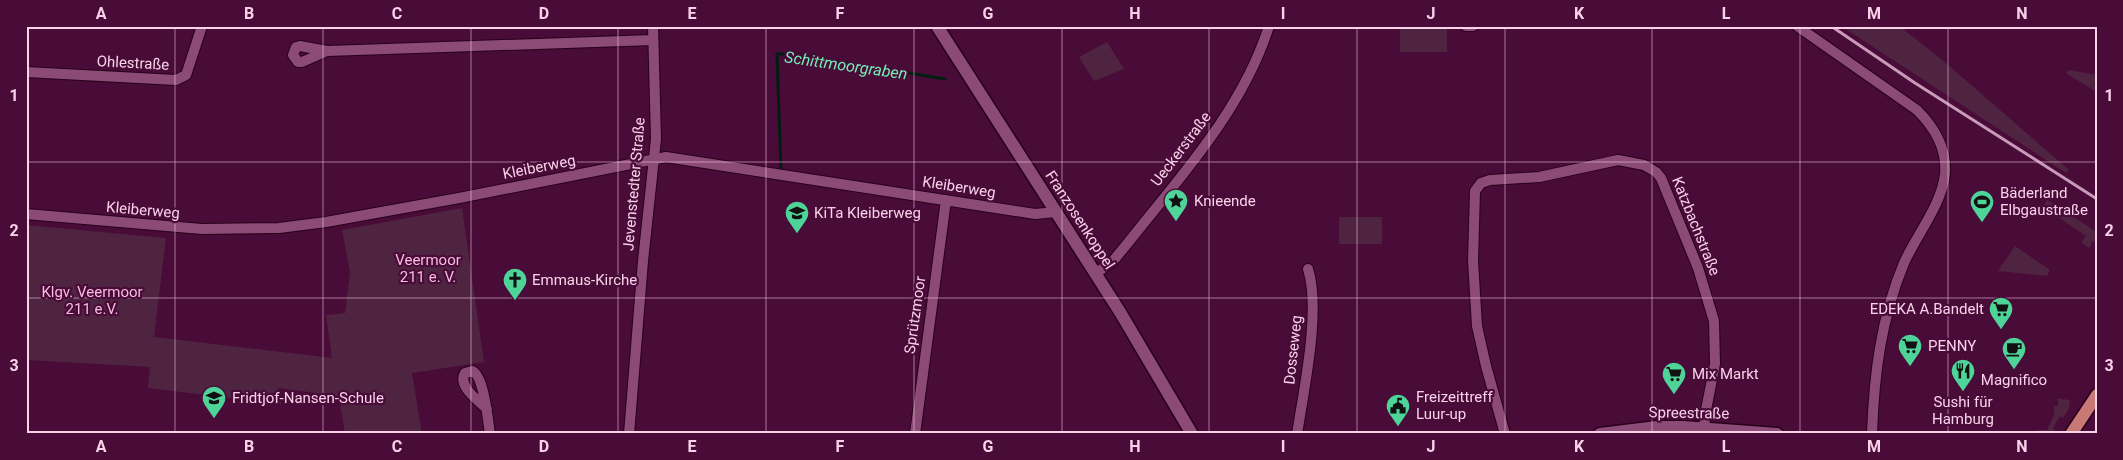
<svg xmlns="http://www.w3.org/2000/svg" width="2123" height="460" viewBox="0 0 2123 460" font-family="Roboto,sans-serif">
	<rect width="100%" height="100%" fill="#490b38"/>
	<path fill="#4f2441" d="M1400 26H1447V52H1400Z
		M1841 26H1899L1940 58 2069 170 2066 173Z
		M1107 42 1124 69 1094 81 1079 57Z
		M2069 70 2097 75V92L2067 74 2066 72Z
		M2047 200 2097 232V243L2093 241 2089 248 2081 242 2086 236 2043 207Z
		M462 208 484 362 412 373 422 434H345L339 397 317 400 316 393 278 388 281 404 148 388 150 367 26 360V225L166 238 154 337 332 358 326 315 345 313 350 272 342 230Z
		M1339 217H1382V244H1339Z
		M2015 246 2050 270 2047 276 1998 271Z
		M2055 398 2070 400 2069 408 2063 418 2060 416 2053 428 2055 430 2047 434H2036L2037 430H2047L2054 415V406H2058V399Z"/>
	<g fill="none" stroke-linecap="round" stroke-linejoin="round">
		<path stroke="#021d11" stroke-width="3" d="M781 172 777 54H794L945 79"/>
		<defs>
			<path id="minor" d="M1466 26H1473
				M1797 26 1917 110C1935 128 1947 148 1945 174 1942 204 1916 236 1904 263 1881 318 1874 375 1872 434
				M327 51 302 62H298L293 55 296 47 300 46 327 51 653 40
				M26 72 176 80 186 75 188 69 202 26
				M26 214 202 229 279 228 326 222 459 198 666 157 1035 214 1056 212
				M1095 274 1113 261 1127 244C1180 177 1243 109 1269 26
				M487 409C478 400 457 386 465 373L472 371C484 375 488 421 490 434
				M629 434 643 261 656 139 653 26
				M915 434 946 200
				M1297 434C1304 389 1321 310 1308 269
				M1505 434 1486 366 1477 326 1473 261 1475 191 1481 183 1490 180 1539 177 1618 160 1644 165 1656 172 1661 178 1698 268 1714 321 1715 364 1706 410 1704 428"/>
			<path id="tertiary" d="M937 26 1120 312 1192 434
				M1600 434 1657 427H1683L1777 434"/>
			<path id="primary" d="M2071 434 2097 395"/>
		</defs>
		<use href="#minor" stroke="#28001c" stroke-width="12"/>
		<use href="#tertiary" stroke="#28001c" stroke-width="15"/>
		<use href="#primary" stroke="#28001c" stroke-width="15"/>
		<use href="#minor" stroke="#8c4b76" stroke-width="10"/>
		<use href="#tertiary" stroke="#8c4b76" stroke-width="12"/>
		<use href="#primary" stroke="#c97975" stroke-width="12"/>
		<path stroke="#c79ab7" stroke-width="3" d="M1831 26 1915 83 2097 199"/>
	</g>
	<path fill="none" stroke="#f9d2e9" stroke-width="1" stroke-opacity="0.55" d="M175 26V434M323 26V434M471 26V434M618 26V434M766 26V434M914 26V434M1062 26V434M1209 26V434M1357 26V434M1505 26V434M1652 26V434M1800 26V434M1948 26V434M26 162H2097M26 298H2097"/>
	<defs>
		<symbol id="sight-pin" viewBox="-11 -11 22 30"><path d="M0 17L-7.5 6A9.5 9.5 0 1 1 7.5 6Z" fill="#4ed399" stroke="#490b38"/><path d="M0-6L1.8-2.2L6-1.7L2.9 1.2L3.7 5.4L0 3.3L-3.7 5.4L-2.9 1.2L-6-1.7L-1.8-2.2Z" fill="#111"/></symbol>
		<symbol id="stadium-pin" viewBox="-11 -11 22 30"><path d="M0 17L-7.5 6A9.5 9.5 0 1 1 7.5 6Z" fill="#4ed399" stroke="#490b38"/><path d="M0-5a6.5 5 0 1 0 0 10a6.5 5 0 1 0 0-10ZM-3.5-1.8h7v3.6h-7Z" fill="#111"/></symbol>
		<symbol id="school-pin" viewBox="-11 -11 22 30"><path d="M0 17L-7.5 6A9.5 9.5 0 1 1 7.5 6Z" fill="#4ed399" stroke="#490b38"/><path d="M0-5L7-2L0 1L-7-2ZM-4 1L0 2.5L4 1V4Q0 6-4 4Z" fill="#111"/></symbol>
		<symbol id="church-pin" viewBox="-11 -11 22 30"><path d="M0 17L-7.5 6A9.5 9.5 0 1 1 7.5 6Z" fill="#4ed399" stroke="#490b38"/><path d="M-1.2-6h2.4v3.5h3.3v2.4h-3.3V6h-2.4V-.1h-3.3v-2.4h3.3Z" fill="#111"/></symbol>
		<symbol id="supermarket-pin" viewBox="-11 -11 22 30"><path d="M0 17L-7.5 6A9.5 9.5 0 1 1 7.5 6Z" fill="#4ed399" stroke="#490b38"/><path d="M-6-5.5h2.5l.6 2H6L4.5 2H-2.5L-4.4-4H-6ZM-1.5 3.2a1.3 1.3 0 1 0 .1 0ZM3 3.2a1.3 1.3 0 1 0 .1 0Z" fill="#111"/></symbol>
		<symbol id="cafe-pin" viewBox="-11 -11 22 30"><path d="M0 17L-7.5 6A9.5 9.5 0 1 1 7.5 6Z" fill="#4ed399" stroke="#490b38"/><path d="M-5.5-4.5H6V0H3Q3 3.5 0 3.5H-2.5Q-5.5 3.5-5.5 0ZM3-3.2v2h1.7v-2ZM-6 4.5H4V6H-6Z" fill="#111"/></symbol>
		<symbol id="restaurant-pin" viewBox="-11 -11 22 30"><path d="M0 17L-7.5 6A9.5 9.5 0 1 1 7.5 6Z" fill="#4ed399" stroke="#490b38"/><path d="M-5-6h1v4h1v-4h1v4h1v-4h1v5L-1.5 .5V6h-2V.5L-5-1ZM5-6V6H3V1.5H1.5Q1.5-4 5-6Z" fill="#111"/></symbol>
		<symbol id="civic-pin" viewBox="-11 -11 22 30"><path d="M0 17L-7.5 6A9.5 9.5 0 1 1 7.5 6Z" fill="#4ed399" stroke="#490b38"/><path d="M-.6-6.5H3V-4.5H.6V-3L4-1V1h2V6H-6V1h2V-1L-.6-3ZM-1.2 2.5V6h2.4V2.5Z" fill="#111"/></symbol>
	</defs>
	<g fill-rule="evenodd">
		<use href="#sight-pin" x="1162" y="187" width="28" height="38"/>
		<use href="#stadium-pin" x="1968" y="188" width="28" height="38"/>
		<use href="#school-pin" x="783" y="199" width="28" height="38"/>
		<use href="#church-pin" x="501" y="266" width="28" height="38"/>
		<use href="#supermarket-pin" x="1987" y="295" width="28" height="38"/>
		<use href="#supermarket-pin" x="1896" y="332" width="28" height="38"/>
		<use href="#cafe-pin" x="2000" y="335" width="28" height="38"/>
		<use href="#restaurant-pin" x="1949" y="357" width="28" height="38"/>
		<use href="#supermarket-pin" x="1660" y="360" width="28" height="38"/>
		<use href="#school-pin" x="200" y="384" width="28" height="38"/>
		<use href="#civic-pin" x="1384" y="392" width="28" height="38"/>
	</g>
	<g text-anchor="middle" stroke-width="4.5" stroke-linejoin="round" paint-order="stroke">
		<g font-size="15" fill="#f9d2e9" stroke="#490b38">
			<text transform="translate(133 63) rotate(3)" y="5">Ohlestraße</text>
			<text transform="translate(1181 149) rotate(-53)" y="5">Ueckerstraße</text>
			<text transform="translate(539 167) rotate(-11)" y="5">Kleiberweg</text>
			<text transform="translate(634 184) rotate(-85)" y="5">Jevenstedter Straße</text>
			<text transform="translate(959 187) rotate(9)" y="5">Kleiberweg</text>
			<text transform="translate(143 210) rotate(5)" y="5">Kleiberweg</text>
			<text transform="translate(1080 220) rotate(57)" y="5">Franzosenkoppel</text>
			<text transform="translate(1696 226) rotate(68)" y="5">Katzbachstraße</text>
			<text transform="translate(915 315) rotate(-82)" y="5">Sprützmoor</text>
			<text transform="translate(1293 350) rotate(-84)" y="5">Dosseweg</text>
			<text transform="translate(1689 413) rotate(1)" y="5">Spreestraße</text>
		</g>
		<g font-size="15" fill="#f9d2e9" stroke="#490b38" text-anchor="start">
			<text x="2000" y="198">Bäderland<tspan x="2000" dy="17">Elbgaustraße</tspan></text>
			<text x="1194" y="206">Knieende</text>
			<text x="814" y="218">KiTa Kleiberweg</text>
			<text x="532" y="285">Emmaus-Kirche</text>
			<text x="1984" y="314" text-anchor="end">EDEKA A.Bandelt</text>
			<text x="1928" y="351">PENNY</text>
			<text x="1692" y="379">Mix Markt</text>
			<text x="2014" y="385" text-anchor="middle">Magnifico</text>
			<text x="1416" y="402">Freizeittreff<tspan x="1416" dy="17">Luur-up</tspan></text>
			<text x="232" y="403">Fridtjof-Nansen-Schule</text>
			<text x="1963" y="407" text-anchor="middle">Sushi für<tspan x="1963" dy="17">Hamburg</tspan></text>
		</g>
		<g font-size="15" fill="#f7bce1" stroke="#490b38">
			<text x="428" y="265">Veermoor<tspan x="428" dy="17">211 e. V.</tspan></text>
			<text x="92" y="297">Klgv. Veermoor<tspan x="92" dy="17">211 e.V.</tspan></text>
		</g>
		<g font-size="16" font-style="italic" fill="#74edb4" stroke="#490b38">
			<text transform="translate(846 65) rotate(8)" y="6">Schittmoorgraben</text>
		</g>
	</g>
	<rect width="2123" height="460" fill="none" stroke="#490b38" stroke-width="55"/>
	<rect x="28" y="28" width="2068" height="404" fill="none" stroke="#f9d2e9" stroke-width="2"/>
	<g font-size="16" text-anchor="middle" font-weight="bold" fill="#f9d2e9">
		<text x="101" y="19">A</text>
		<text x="249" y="19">B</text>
		<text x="397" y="19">C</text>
		<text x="544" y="19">D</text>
		<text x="692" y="19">E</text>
		<text x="840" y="19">F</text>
		<text x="988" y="19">G</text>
		<text x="1135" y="19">H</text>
		<text x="1283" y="19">I</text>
		<text x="1431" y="19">J</text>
		<text x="1579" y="19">K</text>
		<text x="1726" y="19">L</text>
		<text x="1874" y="19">M</text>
		<text x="2022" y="19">N</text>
		<text x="14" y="101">1</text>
		<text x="2109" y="101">1</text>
		<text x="14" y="236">2</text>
		<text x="2109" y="236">2</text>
		<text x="14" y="371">3</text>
		<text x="2109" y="371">3</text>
		<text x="101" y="452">A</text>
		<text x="249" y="452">B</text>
		<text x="397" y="452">C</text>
		<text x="544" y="452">D</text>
		<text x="692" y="452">E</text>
		<text x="840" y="452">F</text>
		<text x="988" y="452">G</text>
		<text x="1135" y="452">H</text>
		<text x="1283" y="452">I</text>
		<text x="1431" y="452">J</text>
		<text x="1579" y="452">K</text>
		<text x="1726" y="452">L</text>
		<text x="1874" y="452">M</text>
		<text x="2022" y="452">N</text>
	</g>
</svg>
